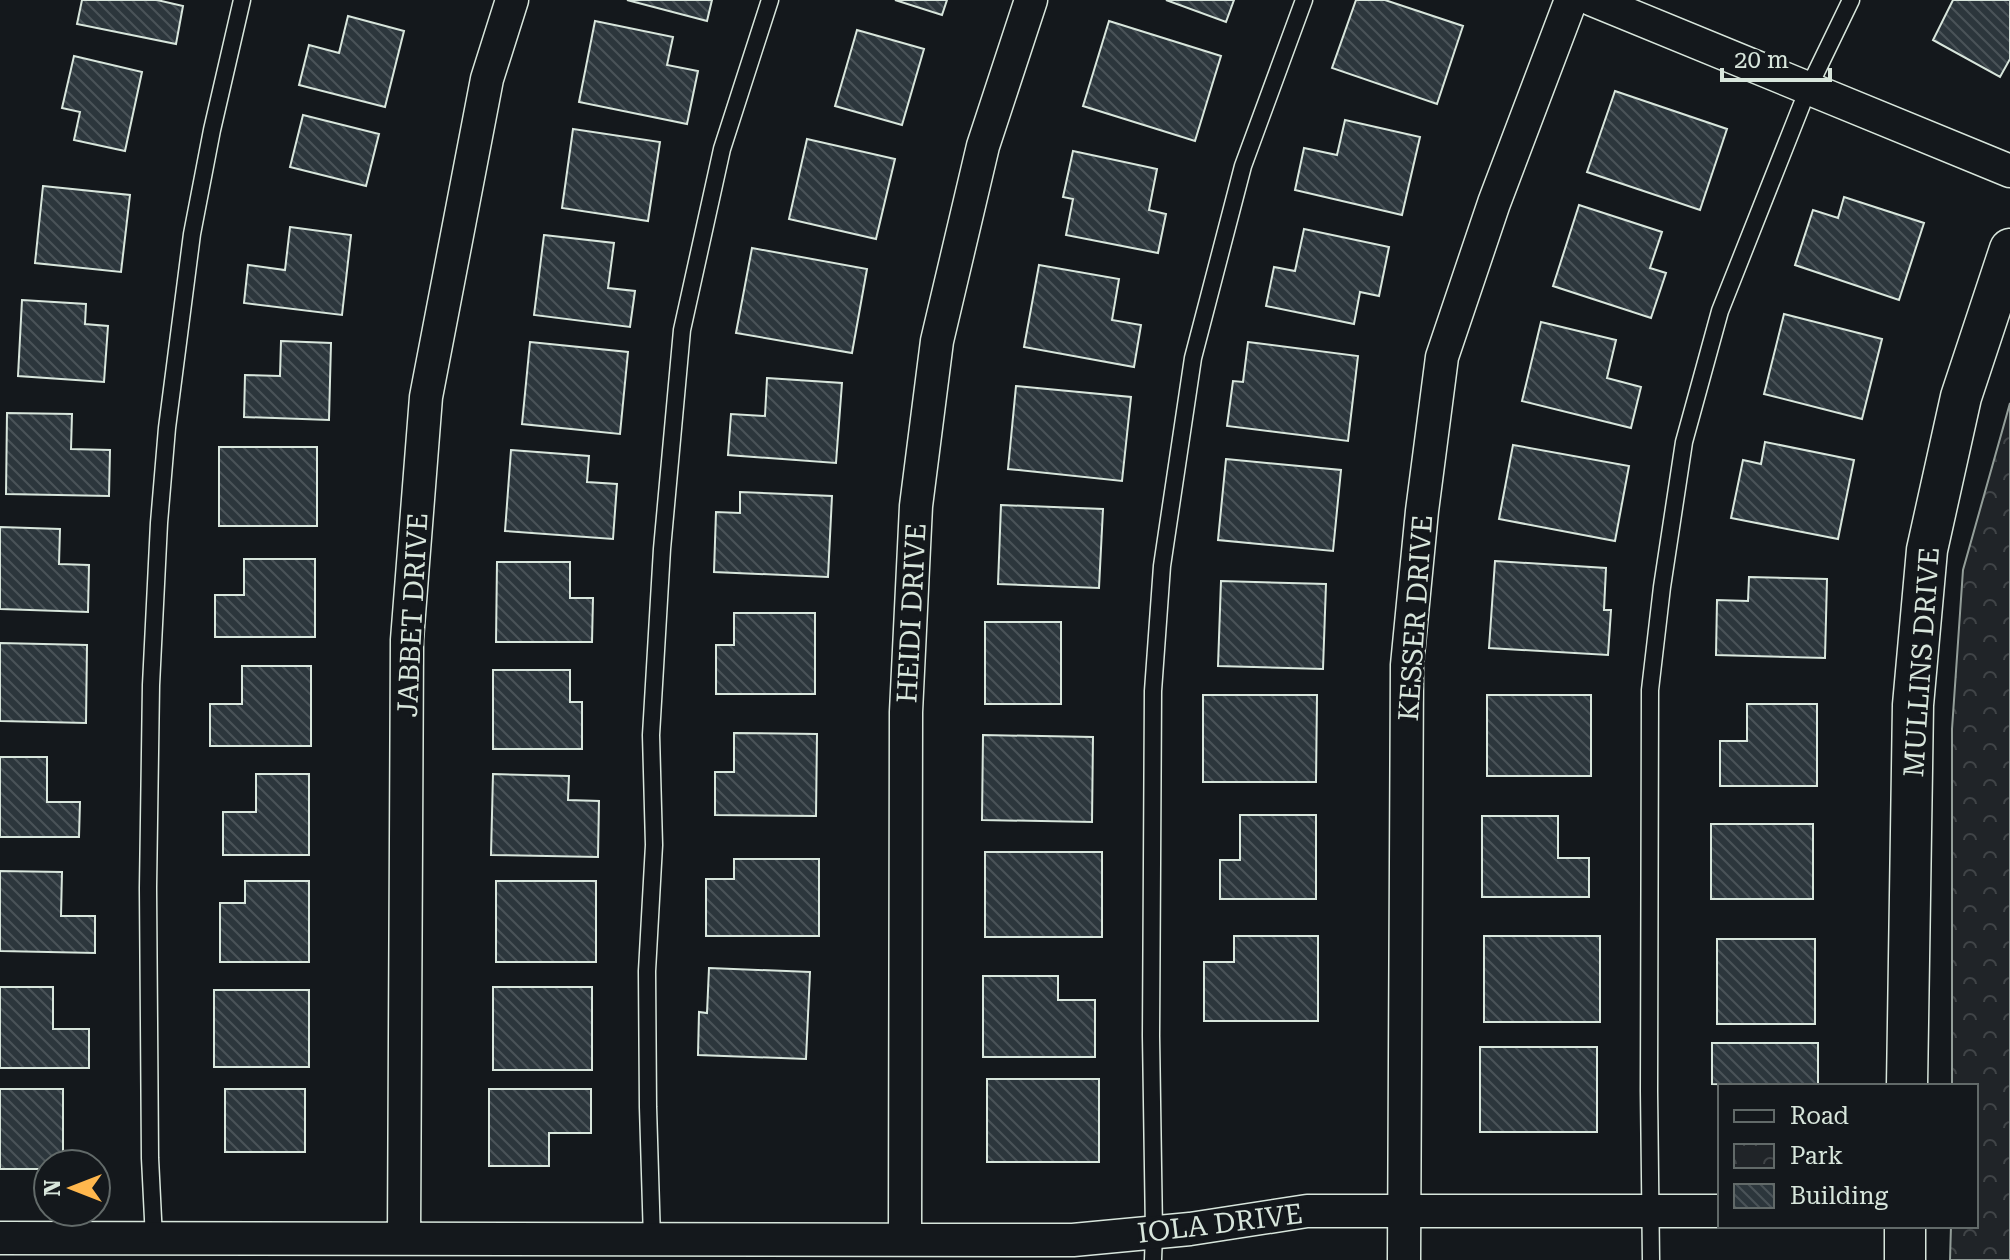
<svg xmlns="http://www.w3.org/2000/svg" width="2010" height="1260" viewBox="0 0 2010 1260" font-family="'Roboto Serif',serif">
	<defs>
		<pattern id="park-crowns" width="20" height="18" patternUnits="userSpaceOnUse" patternTransform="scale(2)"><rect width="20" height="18" fill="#202428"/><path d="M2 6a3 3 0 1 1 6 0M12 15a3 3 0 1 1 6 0" fill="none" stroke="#404447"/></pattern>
		<pattern id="building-back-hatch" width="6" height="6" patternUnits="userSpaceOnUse" patternTransform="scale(2)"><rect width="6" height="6" fill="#2c363c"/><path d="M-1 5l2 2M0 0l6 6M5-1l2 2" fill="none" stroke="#4a5358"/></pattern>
	</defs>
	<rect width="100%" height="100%" fill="#14181c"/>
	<path fill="url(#park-crowns)" stroke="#939e99" stroke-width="2" d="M2010 403V1260H1950L1951 1226H1976V1086H1952V729L1963 570Z"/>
	<path fill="url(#building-back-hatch)" stroke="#d8e6dc" stroke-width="2" d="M82 0H157L183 6 176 44 77 24Z
		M627 0H712L707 21Z
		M895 0H947L942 15Z
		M1166 0H1234L1226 22Z
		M1356 0H1385L1463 26 1437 104 1332 68Z
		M1953 0H2010V59L2000 77 1933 40Z
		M348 16 404 31 385 107 299 85 309 45 339 53Z
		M595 21 673 37 667 65 698 71 687 124 579 102Z
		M1109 21 1221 56 1195 141 1083 106Z
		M857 30 924 49 902 125 835 106Z
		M74 56 142 72 125 151 74 140 80 112 62 108Z
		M1615 91 1727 129 1700 210 1587 172Z
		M303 115 379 134 366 186 290 167Z
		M1345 120 1420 137 1402 215 1295 190 1304 148 1337 155Z
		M573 129 660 142 648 221 562 208Z
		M807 139 895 159 876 239 789 219Z
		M1073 151 1157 169 1149 210 1166 214 1158 253 1066 235 1073 199 1063 197Z
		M43 186 130 195 121 272 35 263Z
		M1844 197 1924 223 1899 300 1795 265 1813 210 1838 218Z
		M1579 205 1662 232 1650 268 1666 273 1651 318 1553 286Z
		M290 227 351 235 342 315 244 303 248 265 285 270Z
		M1304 229 1389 247 1379 296 1360 292 1354 324 1266 306 1274 267 1295 271Z
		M544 235 614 243 608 288 635 291 630 327 534 315Z
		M752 248 867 269 852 353 736 333Z
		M1039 265 1119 279 1112 320 1141 325 1134 367 1024 347Z
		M22 300 86 304 85 324 108 326 104 382 18 376Z
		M1784 314 1882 339 1862 419 1764 394Z
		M1541 322 1616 340 1607 378 1641 387 1631 428 1522 401Z
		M281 341 331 343 329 420 244 417 245 375 280 376Z
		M530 342 628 352 620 434 522 424Z
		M1248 342 1358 356 1348 441 1227 426 1233 381 1243 382Z
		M767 378 842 383 836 463 728 455 731 414 765 416Z
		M1016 386 1131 397 1122 481 1008 469Z
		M7 413 72 414 71 449 110 450 109 496 6 494Z
		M1765 442 1854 460 1838 539 1731 518 1743 460 1761 464Z
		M1513 445 1629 466 1615 541 1499 519Z
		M219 447H317V526H219Z
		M511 450 589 456 587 482 617 484 613 539 505 531Z
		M1226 459 1341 470 1333 551 1218 540Z
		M740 492 832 496 828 577 714 572 716 512 740 513Z
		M1001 505 1103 509 1099 588 998 584Z
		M0 527 60 529 59 564 89 565 88 612 0 609Z
		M244 559H315V637H215V595H244Z
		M1495 561 1606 568 1604 610H1611L1608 655 1489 648Z
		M497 562H570V598H593L592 642H496Z
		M1749 577 1827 579 1825 658 1716 655 1717 600 1748 601Z
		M1221 581 1326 584 1323 669 1218 666Z
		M734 613H815V694H716V645H734Z
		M985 622H1061V704H985Z
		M0 643 87 645 86 723 0 721Z
		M242 666H311V746H210V704H242Z
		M493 670H570V702H582V749H493Z
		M1203 695H1317L1316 782H1203Z
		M1487 695H1591V776H1487Z
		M1747 704H1817V786H1720V741H1747Z
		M734 733 817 734 816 816 715 815V772H734Z
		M983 735 1093 737 1092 822 982 820Z
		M0 757H47V802H80L79 837H0Z
		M256 774H309V855H223V812H256Z
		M493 774 569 776 568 800 599 801 598 857 491 855Z
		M1240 815H1316V899H1220V860H1240Z
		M1482 816H1558V858H1589V897H1482Z
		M1711 824H1813V899H1711Z
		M985 852H1102V937H985Z
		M734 859H819V936H706V879H734Z
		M0 871 62 872 61 916H95V953L0 951Z
		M245 881H309V962H220V903H245Z
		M496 881H596V962H496Z
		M1234 936H1318V1021H1204V962H1234Z
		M1484 936H1600V1022H1484Z
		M1717 939H1815V1024H1717Z
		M709 968 810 972 806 1059 698 1055 699 1012 707 1013Z
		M983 976H1058V1000H1095V1057H983Z
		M0 987H53V1029H89V1068H0Z
		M493 987H592V1070H493Z
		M214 990H309V1067H214Z
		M1712 1043H1818V1086L1712 1084Z
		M1480 1047H1597V1132H1480Z
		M987 1079H1099V1162H987Z
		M0 1089H63V1164H48V1169H0Z
		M225 1089H305V1152H225Z
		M489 1089H591V1133H549V1166H489Z"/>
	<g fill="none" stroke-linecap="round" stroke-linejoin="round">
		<defs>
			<path id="service" d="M154 1239 150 1158 148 888 151 685 159 523 167 428 192 234 212 130 242 0
				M652 1240 648 1107 647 971 654 845 651 735 662 549 682 330 722 149 770 0
				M1153 1260 1154 1233 1151 1036 1153 691 1162 566 1193 358 1243 166 1304 0
				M1651 1260 1649 1091 1650 690 1662 587 1684 442 1720 311 1808 89 1851 0"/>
			<path id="minor" d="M1593 0 2010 171
				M0 1238 1073 1240 1190 1229 1307 1211H1720
				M404 1239 407 640 426 397 487 79 512 0
				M905 1240 906 712 916 506 937 341 983 146 1031 0
				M1404 1260 1407 665 1422 511 1442 357 1494 203 1571 0"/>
			<path id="tertiary" d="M1907 1086 1913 705 1927 550 1961 397 2010 249
				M1905 1260V1226"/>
		</defs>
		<use href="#service" stroke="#d8e6dc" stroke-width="19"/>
		<use href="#minor" stroke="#d8e6dc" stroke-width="35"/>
		<use href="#tertiary" stroke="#d8e6dc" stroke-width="43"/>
		<use href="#service" stroke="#14181c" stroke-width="16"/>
		<use href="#minor" stroke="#14181c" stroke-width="32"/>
		<use href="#tertiary" stroke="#14181c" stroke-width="40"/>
	</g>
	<g text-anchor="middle" stroke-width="6" stroke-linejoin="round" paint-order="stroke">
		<g font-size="28" fill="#d8e6dc" stroke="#14181c">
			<text transform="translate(911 613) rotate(-87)" y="10">HEIDI DRIVE</text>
			<text transform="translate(412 615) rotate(-87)" y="10">JABBET DRIVE</text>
			<text transform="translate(1415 618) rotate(-86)" y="10">KESSER DRIVE</text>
			<text transform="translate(1921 662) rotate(-86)" y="10">MULLINS DRIVE</text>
			<text transform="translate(1220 1223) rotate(-7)" y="10">IOLA DRIVE</text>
		</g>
	</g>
	<rect x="1718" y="1084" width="260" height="144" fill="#14181c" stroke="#626a69" stroke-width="2"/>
	<rect x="1734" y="1110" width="40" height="12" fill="#14181c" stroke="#626a69" stroke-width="2"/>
	<text x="1790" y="1124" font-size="24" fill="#d8e6dc">Road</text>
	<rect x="1734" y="1144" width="40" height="24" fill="url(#park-crowns)" stroke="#626a69" stroke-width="2"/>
	<text x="1790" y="1164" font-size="24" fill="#d8e6dc">Park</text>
	<rect x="1734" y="1184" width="40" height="24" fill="url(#building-back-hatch)" stroke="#626a69" stroke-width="2"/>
	<text x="1790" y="1204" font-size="24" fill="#d8e6dc">Building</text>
	<g transform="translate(72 1188) rotate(270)"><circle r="38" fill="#14181c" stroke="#626a69" stroke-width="2"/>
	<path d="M0-6L14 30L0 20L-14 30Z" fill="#ffb74d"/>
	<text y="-12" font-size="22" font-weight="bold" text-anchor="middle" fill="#d8e6dc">N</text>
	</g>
	<path d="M1722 68v12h108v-12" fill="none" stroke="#d8e6dc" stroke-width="4"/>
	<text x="1734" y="68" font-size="24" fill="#d8e6dc" stroke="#14181c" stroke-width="6" paint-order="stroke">20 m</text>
</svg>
